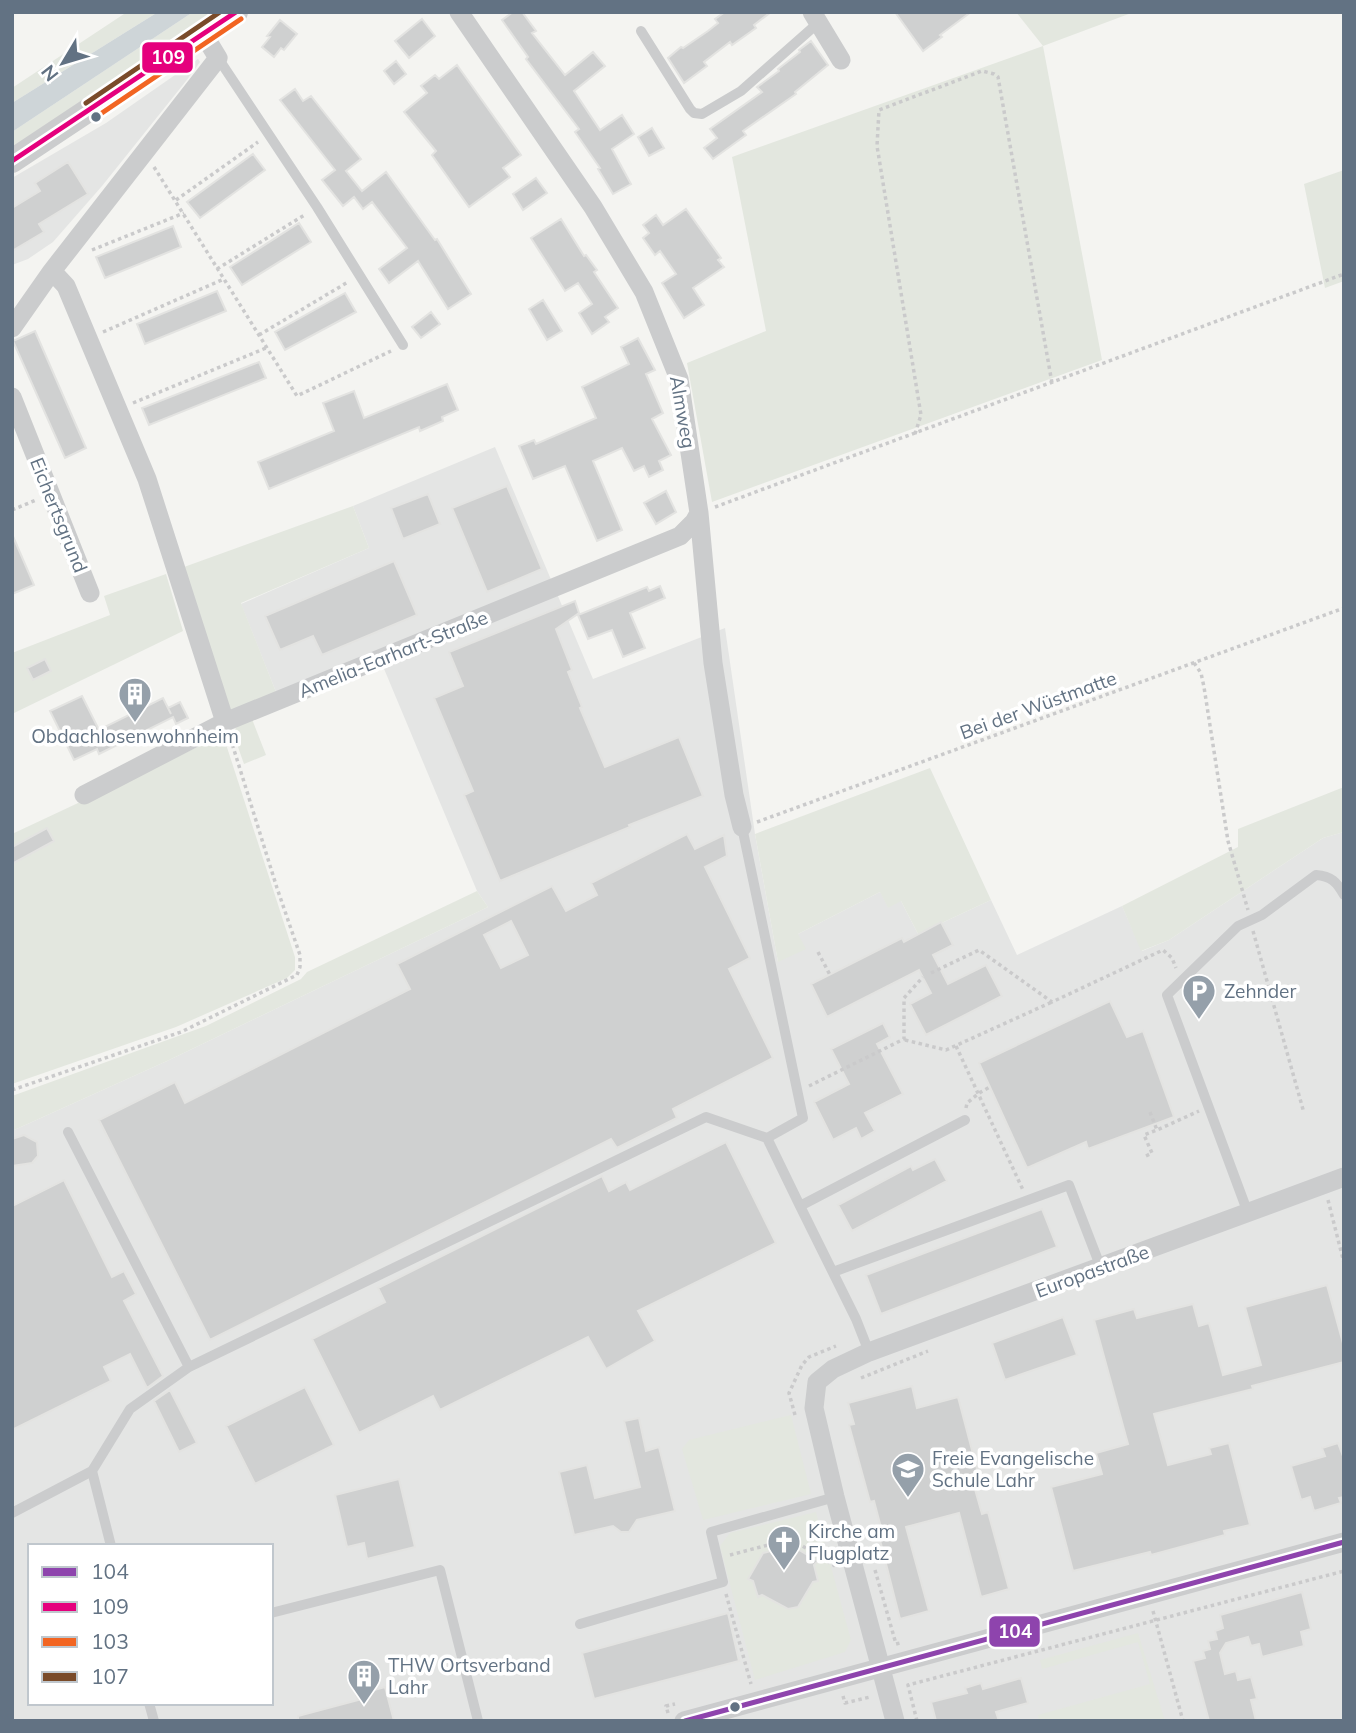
<svg xmlns="http://www.w3.org/2000/svg" width="1356" height="1733" viewBox="0 0 1356 1733" font-family="Mulish,sans-serif">
	<rect width="100%" height="100%" fill="#f4f4f1"/>
	<path fill="#e4e5e4" fill-rule="evenodd" d="M198 59 200 62 186 81 102 186 53 242 28 259 12 265V178L106 123Z
		M495 447 593 679 725 628 755 834 778 962 798 934 880 892 901 901 918 934 991 900 1017 955 1122 906 1142 951 1169 940 1323 838 1344 832V1721H12V1131L167 1061 488 907 477 891 382 664 276 692 241 604 369 548 353 506ZM30 1546H271V1703H30Z"/>
	<path fill="#e3e7df" d="M127 12H158L12 103V88Z
		M193 12H213L12 148V132Z
		M1016 12H1134L1043 46 1102 360 712 502 687 363 766 331 732 157 1043 46Z
		M1344 170V281L1325 288 1304 184Z
		M353 506 369 548 241 603 276 692 228 712 184 567Z
		M166 574 183 631 12 714V653L110 615 104 596Z
		M252 719 266 755 244 764 233 733 237 726Z
		M223 735 295 957V970L287 978 176 1027 12 1084V834Z
		M930 768 991 900 918 934 901 901 888 908 880 892 798 934 806 949 778 962 755 834Z
		M1344 787V832L1323 838 1169 940 1141 951 1122 906 1238 847V829Z
		M477 891 488 907 167 1061 12 1131V1096L206 1026 301 979 307 972Z
		M791 1415 811 1494 703 1520 682 1449 689 1440Z
		M816 1512 851 1640 845 1652 755 1680 720 1546 730 1533Z
		M1138 1633 1165 1721H1039L1038 1715 1150 1684 1138 1642 1042 1669 1040 1660Z"/>
	<path fill="#ced5d8" d="M158 12H193L12 132V103Z"/>
	<path fill="#cfd0d0" stroke="#e3e3e1" stroke-width="2" fill-rule="evenodd" d="M513 12H522L536 31 532 33 565 75 593 52 605 66 574 91 600 130 622 115 634 134 612 149 631 184 613 194 598 169 600 168 575 132 579 129 526 59 528 57 502 20Z
		M725 12H771L754 25 756 28 732 45 730 42 704 62 707 66 684 83 668 58 681 47 683 48 708 31 718 23 715 19Z
		M895 12H971L940 35 942 37 923 51Z
		M422 19 435 36 409 58 395 41Z
		M280 20 297 34 284 50 281 48 274 57 262 47 270 37 267 36Z
		M811 41 828 65 795 92 796 94 743 131 746 135 713 159 704 148 717 138 710 129 762 92 757 87 779 71 778 69 800 52 799 50Z
		M396 61 406 74 394 84 384 71Z
		M457 65 521 155 503 168 510 177 469 207 432 155 436 151 404 112 427 93 421 86 435 75 439 79Z
		M295 89 303 101 311 96 361 159 346 171 362 191 386 172 435 240 437 239 471 294 448 309 418 261 389 283 379 269 407 248 372 202 363 209 354 197 343 206 322 180 335 170 280 100Z
		M652 128 664 148 649 156 638 137Z
		M253 154 265 170 200 218 187 202Z
		M68 162 88 194 39 224 44 232 12 251V208L40 191 35 183Z
		M536 178 547 193 523 210 513 194Z
		M686 209 721 258 718 260 724 267 693 288 704 305 684 318 662 283 676 274 660 251 655 255 643 238 649 233 643 225 656 215 663 225Z
		M561 219 584 256 586 255 597 270 594 272 618 308 605 317 609 322 592 334 579 313 592 304 578 283 565 291 531 238Z
		M299 223 311 242 242 285 230 267Z
		M173 226 181 247 105 278 96 257Z
		M217 291 226 311 145 344 137 324Z
		M345 293 356 312 285 350 275 332Z
		M543 300 562 331 547 340 529 309Z
		M431 312 440 324 421 338 412 327Z
		M35 331 86 448 65 458 13 341Z
		M638 338 655 370 646 374 663 413 652 419 671 455 659 461 663 470 649 477 644 466 634 471 622 448 593 461 622 530 597 541 565 466 533 479 519 446 534 440 536 444 596 418 582 387 629 364 621 347Z
		M259 362 266 378 149 425 142 408Z
		M447 384 458 410 442 417 443 421 420 431 419 427 269 489 258 462 334 431 323 403 354 391 364 418Z
		M507 486 542 569 487 592 452 508Z
		M666 491 676 512 656 524 644 503Z
		M428 494 440 524 403 539 391 508Z
		M12 534 34 585 12 594Z
		M394 561 417 615 322 655 313 636 280 650 265 616Z
		M660 586 665 598 630 613 645 648 623 657 612 630 588 639 578 615 647 587 649 591Z
		M575 601 579 613 556 629 572 670 568 672 582 707 580 708 605 767 679 737 703 796 629 825 630 827 500 881 464 795 473 791 434 698 463 686 449 652Z
		M45 659 51 671 33 680 27 668Z
		M82 696 99 730 163 698 171 714 168 708 180 702 188 718 176 724 173 717 99 754 97 749 74 760 50 711Z
		M47 828 54 841 12 864V847Z
		M687 834 695 849 724 835 727 856 705 867 750 958 729 969 773 1058 673 1109 677 1118 617 1148 611 1139 210 1340 99 1120 175 1082 185 1103 410 989 397 964 552 886 566 911 597 895 591 883ZM511 921 528 955 501 968 484 935Z
		M941 922 953 945 933 955 948 984 986 965 1002 996 926 1035 910 1004 931 993 919 970 827 1017 811 984 902 938 904 942Z
		M1110 1001 1127 1037 1143 1031 1174 1117 1088 1149 1086 1142 1027 1168 979 1063Z
		M883 1023 890 1037 877 1044 903 1094 865 1113 875 1131 861 1139 856 1128 833 1140 814 1102 849 1084 831 1049Z
		M24 1135 37 1142 38 1156 32 1163 12 1166V1139Z
		M726 1142 776 1243 638 1311 655 1341 606 1369 588 1337 440 1410 433 1396 359 1433 312 1339 385 1302 378 1288 602 1176 609 1191 626 1182 630 1190Z
		M935 1159 947 1181 852 1231 838 1205 911 1166 913 1170Z
		M64 1180 112 1277 124 1271 136 1294 124 1301 163 1376 147 1388 130 1354 104 1367 111 1381 12 1430V1206Z
		M1042 1209 1057 1247 881 1314 866 1275Z
		M1327 1285 1344 1347V1362L1252 1386 1253 1389 1154 1414 1168 1465 1211 1454 1209 1448 1229 1443 1250 1525 1224 1531 1225 1535 1151 1555 1150 1552 1073 1571 1051 1487 1102 1474 1096 1453 1128 1444 1094 1320 1134 1309 1137 1318 1193 1304 1199 1326 1209 1323 1223 1375 1261 1365 1245 1307Z
		M1063 1317 1077 1355 1005 1380 992 1343Z
		M912 1386 917 1408 958 1397 978 1473 971 1475 982 1514 988 1512 1009 1589 981 1597 959 1513 906 1527 929 1611 900 1619 880 1540 884 1539 874 1501 870 1502 849 1425 854 1424 848 1403Z
		M305 1387 334 1445 255 1484 226 1426Z
		M170 1390 197 1443 179 1452 154 1401Z
		M639 1418 646 1451 659 1447 675 1511 637 1520 629 1532H621L613 1526 574 1535 559 1472 587 1465 595 1498 640 1487 624 1421Z
		M1338 1443 1344 1459V1497L1339 1498 1341 1503 1314 1511 1310 1497 1301 1500 1291 1466 1325 1456 1322 1448Z
		M399 1479 415 1547 367 1559 364 1543 347 1547 335 1495Z
		M792 1546 818 1561 814 1565 818 1581 813 1582 798 1607 788 1609 762 1595 758 1597 753 1581 748 1579 763 1553Z
		M1302 1592 1311 1629 1301 1632 1304 1646 1262 1657 1259 1644 1251 1646 1248 1637 1226 1643 1220 1653 1225 1674 1236 1671 1238 1680 1251 1677 1257 1699 1251 1700 1256 1721H1209L1193 1661 1205 1658 1203 1651 1210 1649 1208 1641 1217 1639 1215 1631 1223 1628 1220 1615Z
		M728 1613 739 1661 594 1699 582 1653Z
		M1021 1678 1028 1703 996 1712 999 1721H936L931 1702 967 1693 965 1688 981 1683 983 1689Z
		M385 1687 394 1721H298V1716L358 1700 356 1695Z"/>
	<g fill="none" stroke-linecap="round" stroke-linejoin="round">
		<path stroke="#cacacb" stroke-width="3.5" stroke-dasharray="3.5 3.5" stroke-linecap="butt" d="M154 167 297 396 391 351
			M176 200 258 142
			M92 250 184 213
			M217 269 306 214
			M103 332 224 279
			M259 335 348 282
			M133 403 266 348
			M915 434 921 415 877 146 879 110 982 71 994 74 998 77 1052 383
			M715 507 1344 274
			M12 510 36 500
			M1194 663 1201 673 1204 687 1228 841 1248 910
			M757 822 1344 608
			M1253 931 1304 1113
			M818 952 830 975
			M931 973 979 950 1052 1002 1163 950 1172 958 1176 968
			M905 1040 946 1050 1052 1002
			M956 1046 1023 1190
			M809 1086 904 1039V998L923 977
			M12 1090 181 1032 297 975 300 967V955L277 888 230 737
			M966 1108 967 1103 979 1093 990 1087
			M1150 1112 1157 1130 1199 1111
			M1146 1156 1152 1153 1144 1135 1157 1130
			M1328 1200 1344 1263
			M861 1378 928 1351
			M795 1415 789 1393 802 1365 809 1357 836 1346
			M730 1555 791 1539 835 1566
			M875 1570 896 1644 900 1643
			M726 1594 751 1684
			M1153 1611 1183 1721
			M843 1696 845 1703 870 1697
			M668 1713 666 1706 675 1704
			M917 1721 908 1685 1344 1571"/>
		<path stroke="#cbcccd" stroke-width="10" d="M641 31 690 109 694 113 702 114 741 91 818 23
			M218 58 317 207 403 345
			M742 827 803 1118 767 1138
			M68 1132 189 1367
			M1248 1213 1167 995 1238 926 1262 915 1316 875C1331 876 1337 882 1344 895
			M833 1272 1069 1185 1101 1268
			M869 1352 856 1319 800 1206 965 1120
			M92 1471 130 1409 189 1367 706 1117 767 1138 800 1206
			M12 1513 92 1471 111 1546
			M271 1613 440 1570 478 1721
			M580 1624 723 1582 711 1532 835 1497
			M149 1703 154 1721"/>
		<path stroke="#cbcccd" stroke-width="19" d="M459 12 593 207 644 292 679 379 699 513 713 663 734 795 742 827
			M812 12 841 60
			M52 271 66 286 147 479 225 722
			M12 328 52 271 218 58 204 35
			M12 397 90 593
			M84 795 225 722 680 536 694 522 699 513
			M684 1721 1344 1542
			M895 1721 835 1497 814 1408 817 1382 833 1369 869 1352 1344 1177"/>
		<path stroke="#cbcccd" stroke-width="24" d="M12 161 236 12"/>
		<defs>
			<path id="bus-1" d="M685 1721 1344 1542"/>
			<path id="bus-2" d="M12 161 236 12"/>
			<path id="bus-3" d="M96 117 241 19"/>
			<path id="bus-4" d="M86 103 220 12"/>
		</defs>
		<use href="#bus-1" stroke="#fff" stroke-width="10"/>
		<use href="#bus-2" stroke="#fff" stroke-width="10"/>
		<use href="#bus-3" stroke="#fff" stroke-width="10"/>
		<use href="#bus-4" stroke="#fff" stroke-width="10"/>
		<use href="#bus-1" stroke="#8e44ad" stroke-width="5"/>
		<use href="#bus-2" stroke="#e5007d" stroke-width="5"/>
		<use href="#bus-3" stroke="#f26522" stroke-width="5"/>
		<use href="#bus-4" stroke="#7a4b2a" stroke-width="5"/>
	</g>
	<defs>
		<symbol id="building-pin" viewBox="-11 -11 22 30"><path d="M0 17L-7.5 6A9.5 9.5 0 1 1 7.5 6Z" fill="#95a0aa" stroke="#fff"/><path d="M-4-6H4V6H1V3H-1V6H-4ZM-2.5-4.3h1.7v1.8h-1.7ZM.8-4.3h1.7v1.8H.8ZM-2.5-1h1.7V.8h-1.7ZM.8-1h1.7V.8H.8Z" fill="#fff"/></symbol>
		<symbol id="parking-pin" viewBox="-11 -11 22 30"><path d="M0 17L-7.5 6A9.5 9.5 0 1 1 7.5 6Z" fill="#95a0aa" stroke="#fff"/><path d="M-3.5-5.5H1a3.5 3.5 0 0 1 0 7H-1V5.5H-3.5ZM-1-3.4V-.6H.8a1.4 1.4 0 0 0 0-2.8Z" fill="#fff"/></symbol>
		<symbol id="school-pin" viewBox="-11 -11 22 30"><path d="M0 17L-7.5 6A9.5 9.5 0 1 1 7.5 6Z" fill="#95a0aa" stroke="#fff"/><path d="M0-5L7-2L0 1L-7-2ZM-4 1L0 2.5L4 1V4Q0 6-4 4Z" fill="#fff"/></symbol>
		<symbol id="church-pin" viewBox="-11 -11 22 30"><path d="M0 17L-7.5 6A9.5 9.5 0 1 1 7.5 6Z" fill="#95a0aa" stroke="#fff"/><path d="M-1.2-6h2.4v3.5h3.3v2.4h-3.3V6h-2.4V-.1h-3.3v-2.4h3.3Z" fill="#fff"/></symbol>
	</defs>
	<g fill-rule="evenodd">
		<use href="#building-pin" x="116" y="675" width="38" height="52"/>
		<use href="#parking-pin" x="1180" y="972" width="38" height="52"/>
		<use href="#school-pin" x="889" y="1450" width="38" height="52"/>
		<use href="#church-pin" x="765" y="1523" width="38" height="52"/>
		<use href="#building-pin" x="345" y="1657" width="38" height="52"/>
	</g>
	<g fill="#627283" stroke="#fff" stroke-width="2.5">
		<circle cx="96" cy="117" r="6"/>
		<circle cx="735" cy="1707" r="6"/>
	</g>
	<g text-anchor="middle" stroke-width="7" stroke-linejoin="round" paint-order="stroke">
		<g font-size="19" fill="#627283" stroke="#fff">
			<text transform="translate(683 412) rotate(80)" y="7">Almweg</text>
			<text transform="translate(59 515) rotate(68)" y="7">Eichertsgrund</text>
			<text transform="translate(393 654) rotate(-22)" y="7">Amelia-Earhart-Straße</text>
			<text transform="translate(1038 705) rotate(-20)" y="7">Bei der Wüstmatte</text>
			<text transform="translate(1092 1271) rotate(-20)" y="7">Europastraße</text>
		</g>
		<g font-size="19" fill="#627283" stroke="#fff" text-anchor="start">
			<text x="135" y="743" text-anchor="middle">Obdachlosenwohnheim</text>
			<text x="1224" y="998">Zehnder</text>
			<text x="932" y="1465">Freie Evangelische<tspan x="932" dy="22">Schule Lahr</tspan></text>
			<text x="808" y="1538">Kirche am<tspan x="808" dy="22">Flugplatz</tspan></text>
			<text x="388" y="1672">THW Ortsverband<tspan x="388" dy="22">Lahr</tspan></text>
		</g>
	</g>
	<g stroke="#fff" stroke-width="2.5">
		<rect x="141" y="41" width="53" height="33" rx="7" fill="#e5007d"/>
		<rect x="988" y="1615" width="53" height="33" rx="7" fill="#8e44ad"/>
	</g>
	<g font-size="19" text-anchor="middle" font-weight="bold" fill="#fff">
		<text x="168" y="64">109</text>
		<text x="1015" y="1638">104</text>
	</g>
	<rect width="1356" height="1733" fill="none" stroke="#627283" stroke-width="28"/>
	<rect x="28" y="1544" width="245" height="161" fill="#ffffff" stroke="#c0c7cd" stroke-width="2"/>
	<rect x="42" y="1567" width="35" height="10" fill="#8e44ad" stroke="#c0c7cd" stroke-width="2"/>
	<text x="91" y="1579" font-size="21" fill="#627283">104</text>
	<rect x="42" y="1602" width="35" height="10" fill="#e5007d" stroke="#c0c7cd" stroke-width="2"/>
	<text x="91" y="1614" font-size="21" fill="#627283">109</text>
	<rect x="42" y="1637" width="35" height="10" fill="#f26522" stroke="#c0c7cd" stroke-width="2"/>
	<text x="91" y="1649" font-size="21" fill="#627283">103</text>
	<rect x="42" y="1672" width="35" height="10" fill="#7a4b2a" stroke="#c0c7cd" stroke-width="2"/>
	<text x="91" y="1684" font-size="21" fill="#627283">107</text>
	<g transform="translate(63 63) rotate(232)" stroke="#ffffff" stroke-width="5" paint-order="stroke">
	<path d="M0-5L12 26L0 18L-12 26Z" fill="#627283"/>
	<text y="-10" font-size="19" font-weight="bold" text-anchor="middle" fill="#627283">N</text>
	</g>
</svg>
